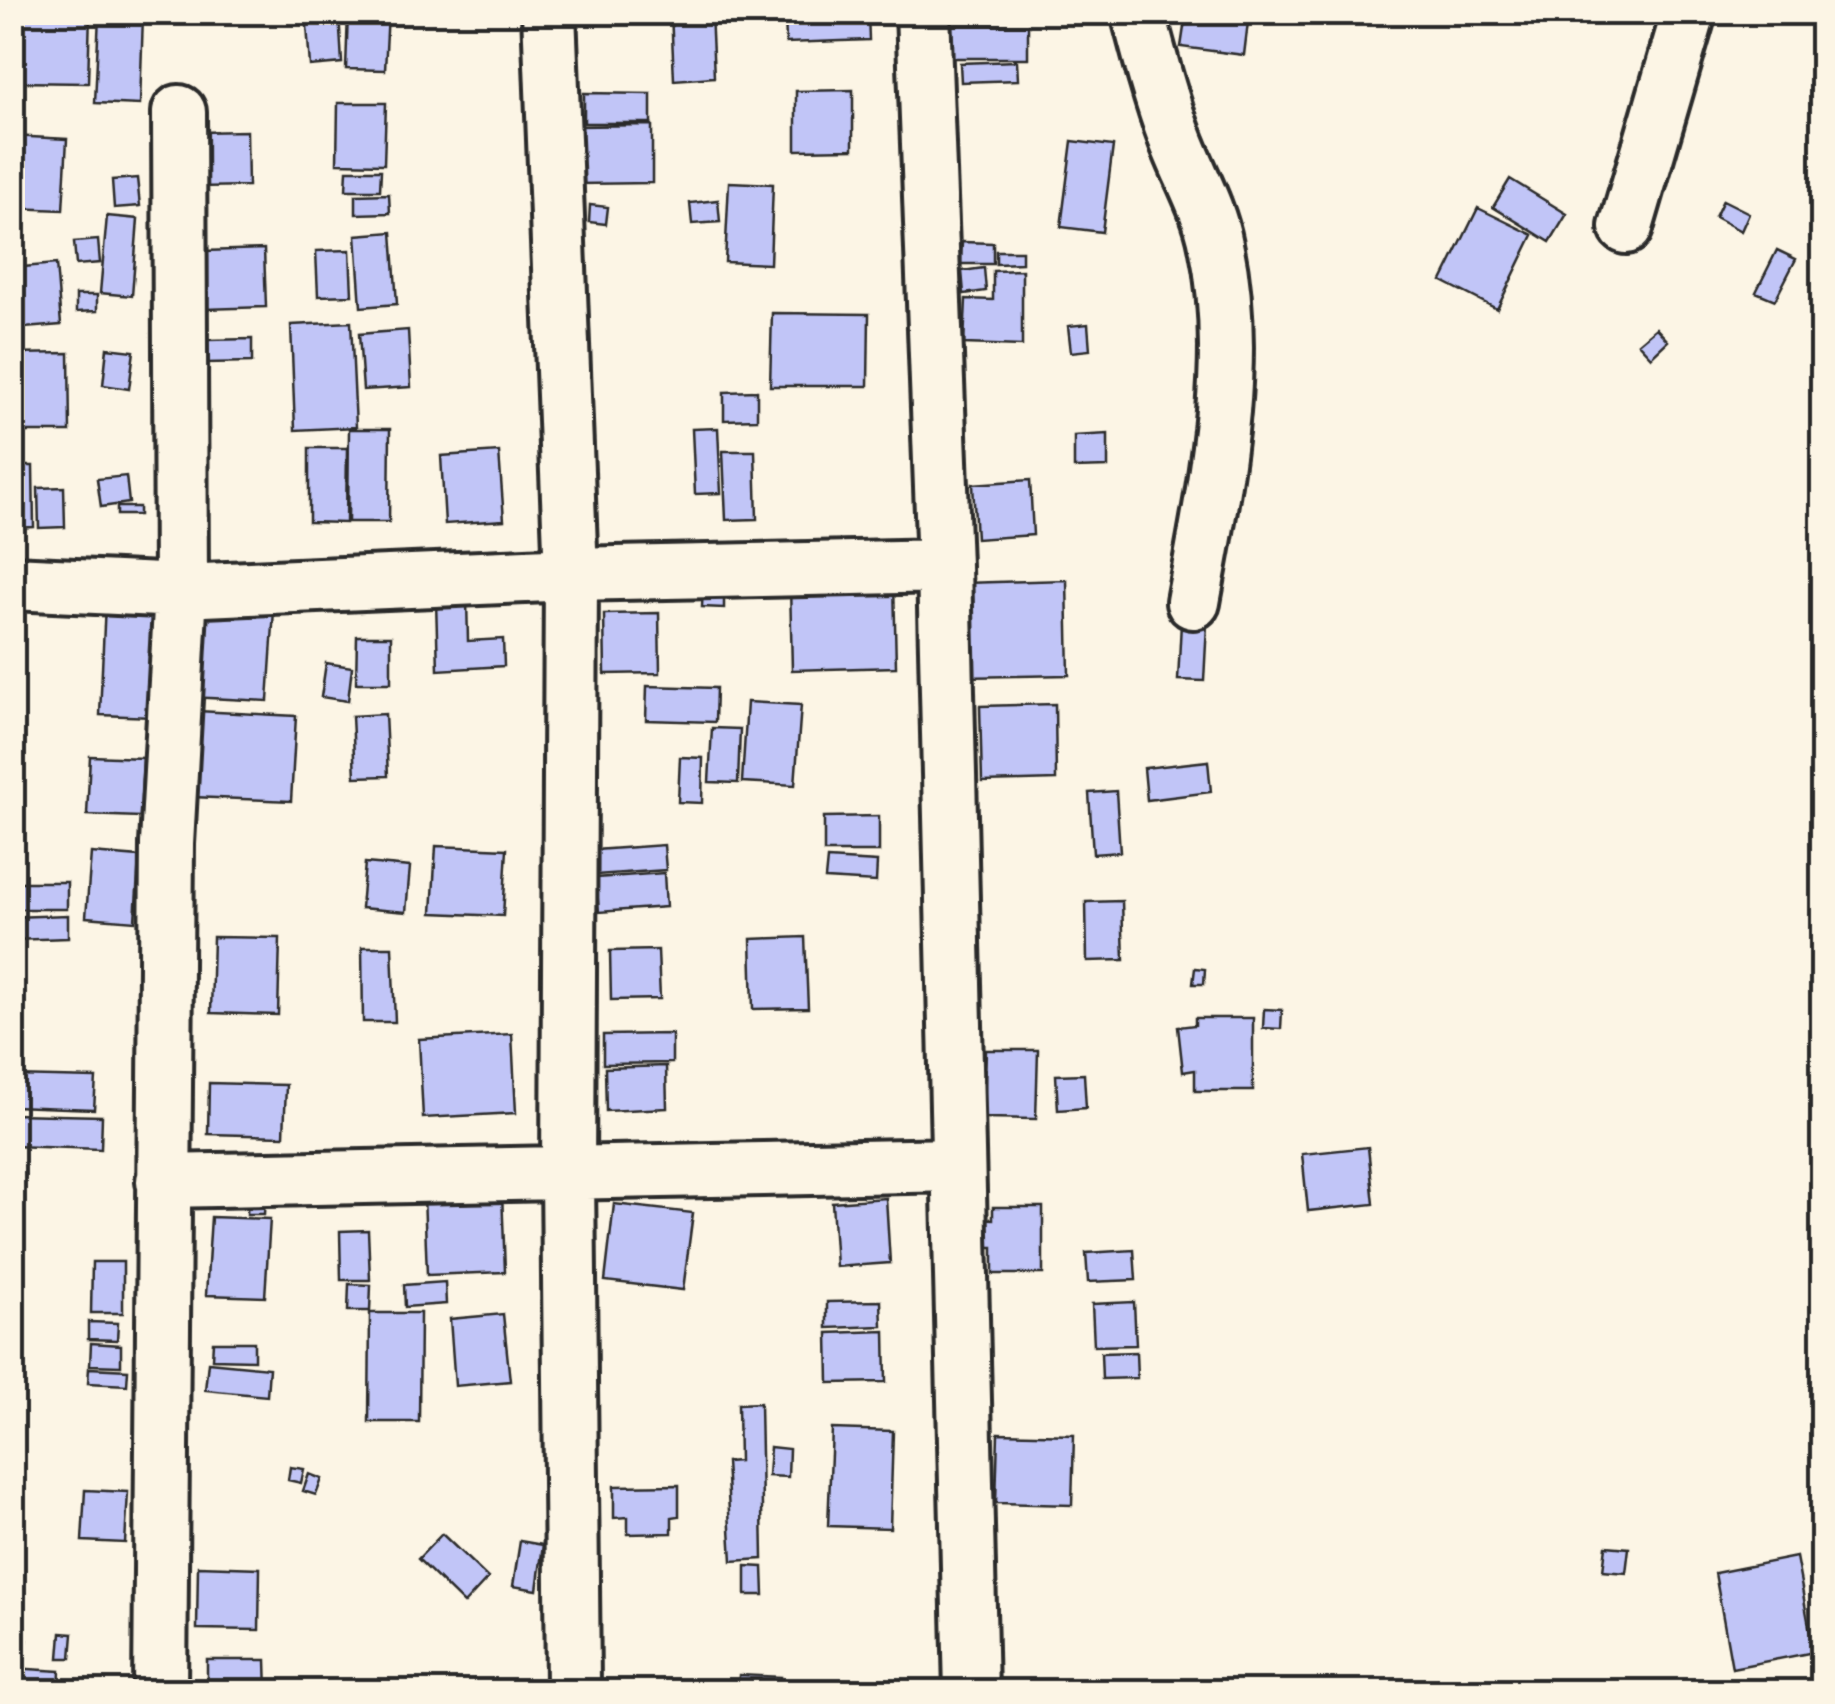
<svg xmlns="http://www.w3.org/2000/svg" width="1835" height="1704" viewBox="0 0 1835 1704" font-family="Mynerve,sans-serif">
	<rect width="100%" height="100%" fill="#fcf5e5"/>
	<filter id="ink" filterUnits="userSpaceOnUse"><feTurbulence type="fractalNoise" baseFrequency=".01" numOctaves="2"/><feDisplacementMap in="SourceGraphic" scale="20" xChannelSelector="R" yChannelSelector="G"/><feConvolveMatrix kernelMatrix="1 2 1 2 8 2 1 2 1" color-interpolation-filters="sRGB"/></filter>
	<g filter="url(#ink)">
		<path fill="#c1c5f7" stroke="#2b2b2b" stroke-width="2.5" d="M12 12H90L88 83 12 82Z
			M306 12H339L342 63 310 66Z
			M348 12H388L385 70 346 69Z
			M671 12H711L714 77 674 80Z
			M785 12H868L869 40 786 43Z
			M1186 14 1248 22 1244 55 1181 47Z
			M99 15 143 16 140 105 95 103Z
			M944 25H1028V58H944Z
			M1017 61 1018 80 961 82 960 63Z
			M853 90V149L796 150V91Z
			M584 93 651 94V123H584Z
			M338 103H386L384 164 337 163Z
			M652 125V183L577 184V126Z
			M247 131 248 186 198 187 197 132Z
			M12 136 67 139 63 210 12 208Z
			M1072 141 1113 146 1102 232 1061 227Z
			M347 170H381L380 190H346Z
			M137 178 140 206 114 208 112 180Z
			M1510 179 1567 214 1550 242 1493 207Z
			M729 182 773 184 770 264 725 262Z
			M389 194 390 213 356 214V195Z
			M718 200 720 222 692 224 690 203Z
			M1723 200 1749 213 1741 231 1715 217Z
			M590 205 608 207 606 224 589 222Z
			M1478 208 1533 235 1497 309 1442 281Z
			M107 216 138 219 132 296 100 293Z
			M392 232 397 304 361 307 356 235Z
			M98 240 100 263 76 265 74 242Z
			M962 242 993 243V264H961Z
			M264 249 266 307 205 309 204 251Z
			M350 250 352 295 318 296 316 251Z
			M1777 250 1796 259 1775 300 1756 292Z
			M996 251H1022V263L996 264Z
			M56 264 61 325 12 329V268Z
			M984 268 986 291 964 294 962 271Z
			M1022 270V346L964 344 966 299 993 300V271Z
			M76 295H97V311L76 312Z
			M772 313 869 314 868 386H770Z
			M351 322 356 427 295 430 291 325Z
			M1088 324 1090 350 1071 352 1068 326Z
			M1656 328 1668 341 1651 357 1638 343Z
			M408 330 411 387 363 390 359 334Z
			M252 339V362L206 363 207 340Z
			M107 348 134 351 129 389 103 385Z
			M69 353 70 432H12V354Z
			M757 391V419L724 420V392Z
			M718 428 721 493 695 494 692 429Z
			M349 429H390L389 522H348Z
			M1108 434V467L1074 468V436Z
			M309 448H347L346 523 309 522Z
			M723 451H755L757 519 726 520Z
			M499 452 504 520 445 524 441 456Z
			M12 466H33L34 527 12 528Z
			M126 476 129 503 101 507 97 479Z
			M1030 480 1033 535 976 539 973 484Z
			M64 487 65 527 39 528 38 488Z
			M117 507H139V515H117Z
			M1067 580 1069 675 965 677 964 583Z
			M894 582 896 667 792 670 790 585Z
			M703 587H724V608L702 607Z
			M467 600 468 641 503 639 504 666 438 670 436 601Z
			M105 602 159 604 153 717 100 715Z
			M209 604 274 610 268 701 190 697 192 649 204 650Z
			M659 613 660 673 605 674 604 614Z
			M1181 623 1207 624 1204 681 1178 680Z
			M357 636H391V683H356Z
			M326 663 352 667 348 701 321 697Z
			M647 686 716 688 715 722 646 720Z
			M747 702 801 705 795 785 742 782Z
			M1055 704 1056 780 982 782 980 706Z
			M197 711 296 716 291 801 192 797Z
			M385 714 388 776 355 777 352 716Z
			M712 728 740 729 738 783 709 782Z
			M90 756 143 758 140 817 87 815Z
			M680 757 703 758 702 803 678 802Z
			M1208 761 1211 792 1147 800 1144 768Z
			M1116 791 1120 852 1093 854 1089 793Z
			M879 816V852H824V817Z
			M664 845 666 870 596 875 595 850Z
			M436 846 507 849 503 916 432 913Z
			M91 853 139 857 135 921 86 917Z
			M827 859 877 862 876 882 825 879Z
			M365 863 410 867 406 912 361 908Z
			M664 873 666 907 599 912 596 878Z
			M12 882H67V909H12Z
			M1122 901 1124 960 1087 961 1086 902Z
			M68 915V938L12 940V917Z
			M213 937 280 938 278 1015 211 1013Z
			M805 937 808 1008 753 1009 751 939Z
			M362 947H392L395 1022H363Z
			M658 950 660 999 611 1000 610 951Z
			M1195 968 1205 969 1204 984H1193Z
			M1264 1009 1282 1010 1281 1029 1263 1028Z
			M1195 1018H1253V1091H1195V1070L1183 1072 1178 1027 1195 1025Z
			M512 1034 516 1113 423 1118 419 1039Z
			M672 1034V1063L603 1064V1035Z
			M986 1050H1038L1036 1119 984 1118Z
			M666 1066 667 1108 606 1111 605 1068Z
			M1084 1074 1086 1108 1058 1110 1056 1075Z
			M12 1076 96 1078 94 1109 12 1106Z
			M209 1083 286 1085 284 1136 208 1134Z
			M12 1114 102 1116 101 1149 12 1146Z
			M1368 1147 1374 1204 1308 1211 1302 1154Z
			M502 1192 505 1272 427 1275 424 1195Z
			M248 1196H265L264 1214H247Z
			M886 1198 890 1263 836 1267 832 1202Z
			M614 1204 693 1213 683 1290 605 1281Z
			M993 1207H1043V1274H993V1247H975V1218L993 1219Z
			M211 1217 270 1219 265 1297 206 1295Z
			M368 1230 370 1280H341L340 1231Z
			M1134 1250 1136 1280 1088 1282 1086 1253Z
			M92 1262H123V1313H91Z
			M445 1282 446 1304 405 1307 404 1285Z
			M349 1284 371 1285 370 1311H348Z
			M881 1301 882 1326 827 1328V1302Z
			M1134 1302 1136 1345 1094 1346 1092 1304Z
			M370 1313H420L419 1422H369Z
			M503 1314 510 1381 455 1386 450 1319Z
			M88 1322 118 1323 117 1340 88 1339Z
			M885 1331 886 1382 829 1383 828 1333Z
			M213 1342H254V1360L212 1359Z
			M91 1343 121 1345V1366L90 1365Z
			M1136 1352 1137 1378 1102 1379 1101 1353Z
			M208 1362 269 1368 267 1396 205 1390Z
			M89 1368 128 1370 127 1385 88 1383Z
			M760 1403 763 1559 732 1561 726 1462 739 1461 738 1404Z
			M832 1429 893 1431 890 1528 828 1526Z
			M998 1433 1074 1435 1072 1505 996 1503Z
			M770 1447 789 1449 788 1477 768 1476Z
			M290 1467 304 1469 301 1483 288 1480Z
			M309 1474 322 1479 316 1495 303 1491Z
			M679 1485V1516L672 1517V1533L628 1534V1517L614 1518V1486Z
			M85 1490 128 1492 125 1543 82 1541Z
			M442 1534 488 1578 464 1604 418 1559Z
			M520 1541 543 1545 537 1590 513 1586Z
			M1606 1546 1629 1548 1626 1573 1603 1571Z
			M1796 1557 1814 1652 1732 1668 1715 1573Z
			M198 1566 260 1568 259 1630 197 1629Z
			M746 1566 763 1567 764 1595H746Z
			M12 1569H20L19 1595H12Z
			M12 1600 21 1601 17 1639 27 1640 25 1666 12 1665Z
			M61 1633 73 1634 71 1658H59Z
			M207 1660H266L267 1692H207Z
			M12 1668 60 1671 59 1692H12Z
			M739 1675 781 1677 780 1692H738Z
			M1113 1682 1131 1684 1130 1692H1112Z"/>
		<g fill="none" stroke-linecap="round" stroke-linejoin="round">
			<defs>
				<path id="minor" d="M549 12 571 574 568 1174 573 1686
					M923 12 944 566 971 1692
					M1138 12C1149 54 1160 97 1175 137 1188 173 1209 207 1216 245 1241 361 1214 487 1193 602
					M1626 227 1689 12
					M12 583 181 591 571 574 944 566
					M163 1181 956 1165
					M160 1692 167 844 181 591 179 112"/>
			</defs>
			<use href="#minor" stroke="#2b2b2b" stroke-width="60"/>
			<use href="#minor" stroke="#fcf5e5" stroke-width="52"/>
		</g>
	</g>
	<rect width="1835" height="1704" fill="none" stroke="#fcf5e5" stroke-width="50"/>
	<rect x="25" y="25" width="1785" height="1654" fill="none" stroke="#2b2b2b" stroke-width="4" filter="url(#ink)"/>
</svg>
